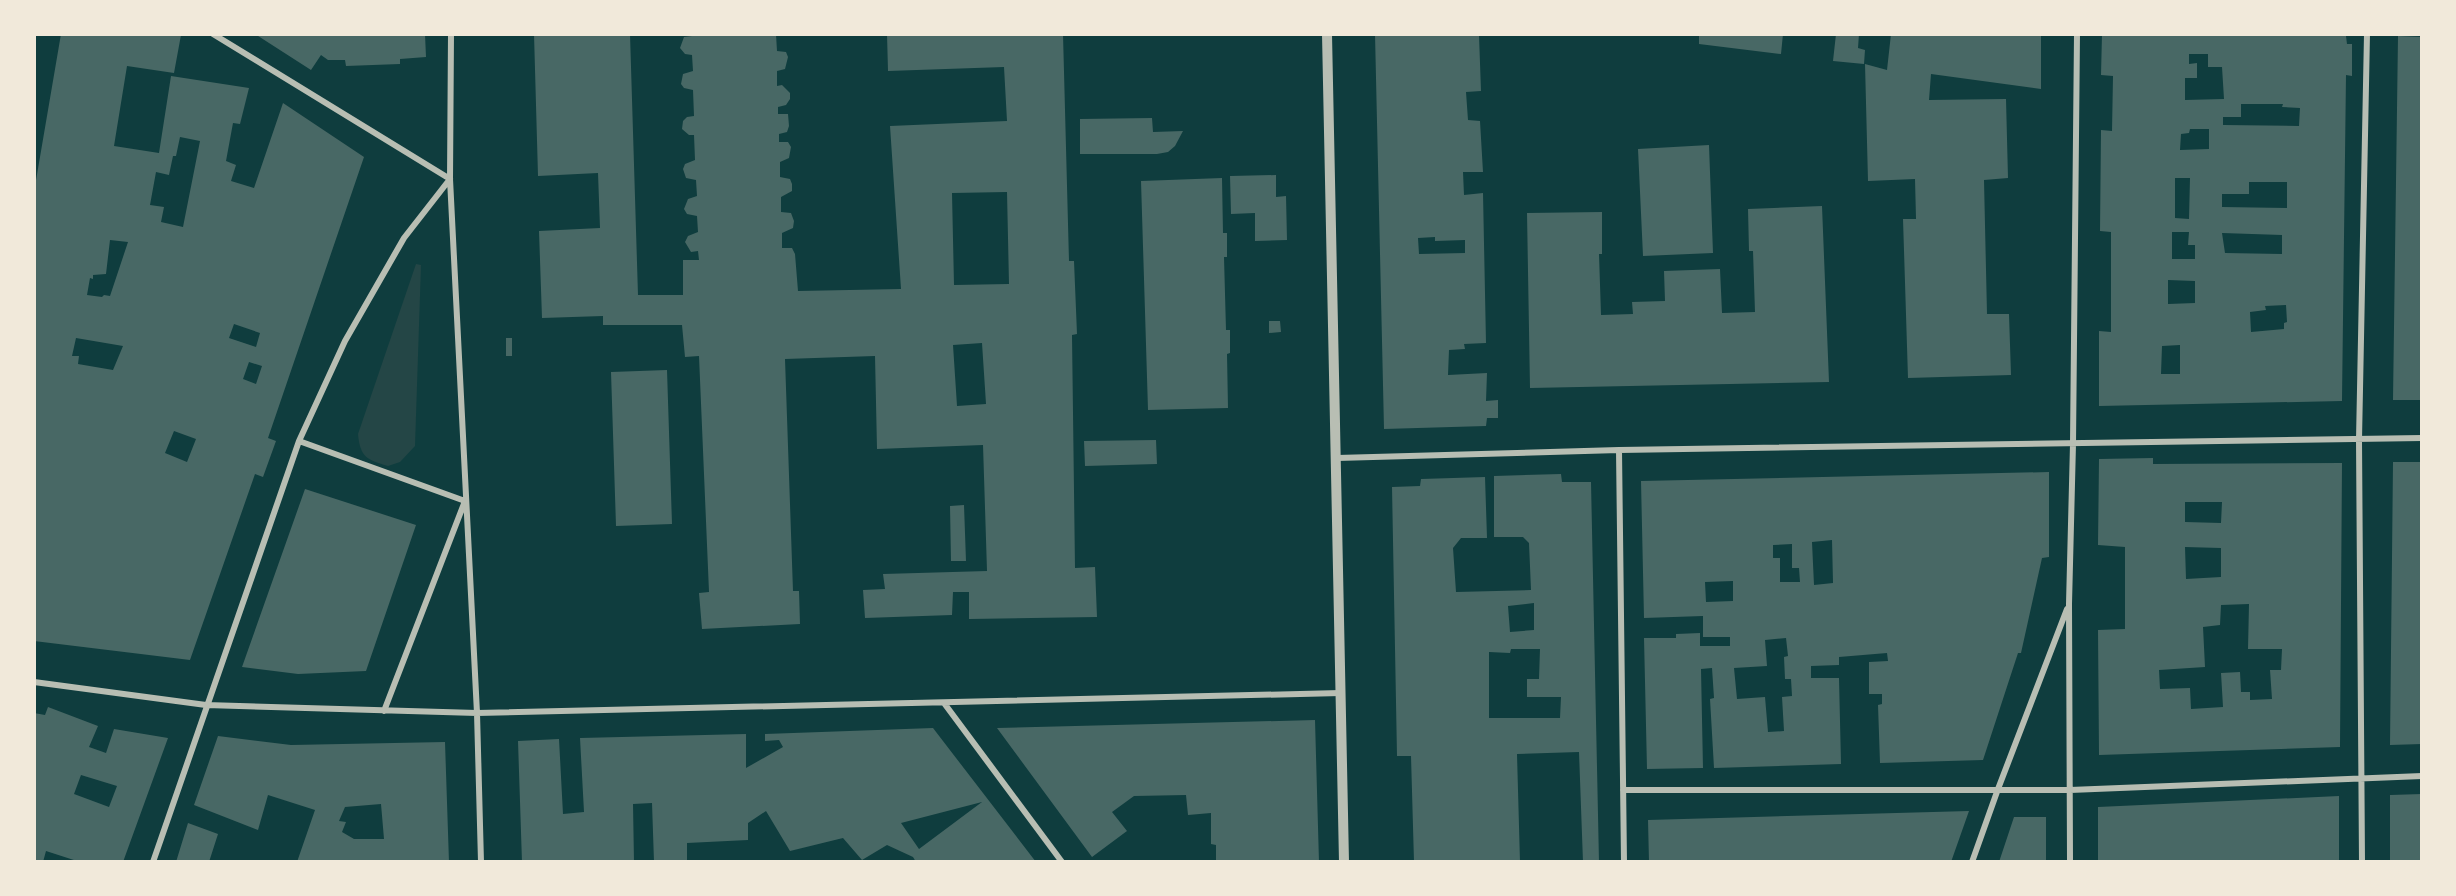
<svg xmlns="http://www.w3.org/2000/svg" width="2456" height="896" viewBox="0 0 2456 896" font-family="'Zilla Slab',serif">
	<rect width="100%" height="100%" fill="#0f3d3e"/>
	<path fill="#244646" d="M416 264 421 265 415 446 400 462 388 466C367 460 360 457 358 434Z"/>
	<path fill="#486865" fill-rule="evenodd" d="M61 34 181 35 174 73 127 66 114 146 159 153 171 76 249 88 240 124 233 123 226 161 236 165 231 181 254 188 283 103 364 157 268 438 276 441 263 477 255 474 190 660 34 641V192ZM180 137 200 141 183 227 161 222 164 207 150 205 156 172 169 175 173 156H176ZM110 240 128 242 110 296 104 295 102 297 87 295 90 278 93 279V275L106 274ZM234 324 260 333 256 347 229 338ZM76 338 123 346 113 370 78 364 79 356H72ZM249 362 262 366 256 384 243 379ZM174 431 196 439 187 462 165 453Z
		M255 34H425L426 57 400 59V64L346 66 345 60H328L321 55 311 70Z
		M534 34H630L638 295H683V260H699L698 251 691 252 685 242 688 236 698 232 697 216 687 214 684 209 688 199 697 196 696 180 686 178 683 169 685 164 695 160 694 135H689L682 129 683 121 687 117 694 116 693 90 684 88 681 84 683 74 693 71 692 55 685 54 680 48 684 37 692 36V34H776L777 51 786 52 788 57 785 69 777 71V86L782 85 790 93V99L786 105 778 107V114H788L789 126 787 132 779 134V142H788L791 147 789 158 780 162V177L790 179 792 184V191L781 197V212L791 213 794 221 793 228 782 233V248H792L795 254 798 291 901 289 890 126 1007 121 1004 67 888 71 887 34H1063L1069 261H1074L1077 334 1072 335 1075 568 1095 567 1097 617 969 619V592H953L952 615 865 618 863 590 885 589 883 574 987 571 983 445 877 449 875 356 785 359 793 591H799L800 624 702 629 699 593 709 592 699 356 685 357 682 325H603V316L542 318 539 231 600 228 598 173 538 176ZM1007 192 1009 284 954 285 952 193ZM982 343 986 404 957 406 953 345Z
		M1375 34 1479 35 1481 91 1466 92 1468 120 1480 121 1483 172H1463L1464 195 1483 193 1486 343 1464 344 1465 349 1449 350 1448 375 1487 373 1486 401 1498 400V418H1487L1486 426 1384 429ZM1435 237V241L1465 240V253L1419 254 1418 238Z
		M1699 34H1783L1781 54 1699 44Z
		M1836 34H1859L1858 48 1865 50 1864 64 1833 61Z
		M1891 34H2041V89L1931 74 1929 100 2006 99 2008 178 1984 180 1987 314H2009L2011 375 1908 378 1903 219H1916L1915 179 1868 181 1865 64 1887 70Z
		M2102 34 2346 36 2347 44H2352V76L2346 75 2342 401 2099 406V331L2111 332V232L2100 231 2101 130 2112 131 2113 76 2101 75ZM2189 54H2208V67H2222L2224 99 2185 100V78H2197V63L2189 64ZM2241 104H2283L2282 107 2300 108 2299 126 2223 125V117H2241ZM2190 129H2209V149L2180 150 2181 134 2189 133ZM2175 178H2190L2189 219 2175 218ZM2249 182H2287V208L2222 207V194H2249ZM2172 232H2189L2188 245H2195V259H2172ZM2222 233 2282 235V254L2225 253ZM2168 280 2195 281V303L2168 304ZM2286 305 2287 322 2284 323V329L2251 332 2250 312 2266 310 2265 306ZM2180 345V374H2161L2162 346Z
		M2398 36 2422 37V400H2393Z
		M1152 118 1153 132 1183 131 1175 146 1168 152 1157 154H1080V119Z
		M1709 145 1713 253 1643 256 1638 149Z
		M1276 175V197L1286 196 1287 240 1255 241V213L1231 214 1230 176Z
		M1222 178 1223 233H1227V257H1224L1226 330H1230V353L1227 354 1228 408 1148 410 1141 181Z
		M1822 206 1829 382 1530 388 1527 213 1602 212V254H1599L1601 315 1633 314 1632 302 1665 301 1664 271 1720 269 1722 313 1755 312 1753 251H1749L1748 209Z
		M1269 321H1280L1281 332 1269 333Z
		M506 338H512V356H506Z
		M667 370 672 524 616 526 611 372Z
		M1156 440 1157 464 1085 466 1084 441Z
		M2153 458V464L2342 463 2340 747 2099 755 2098 630 2125 629V547L2098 545 2099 459ZM2185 502H2222L2221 523 2185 522ZM2185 547 2221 548V577L2186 579ZM2249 604 2248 649H2282L2281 670H2270L2272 699 2250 700V692H2241L2240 672 2221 673 2223 707 2191 709 2190 688 2160 689 2159 670 2205 667 2203 627 2220 625 2221 605Z
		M2393 462H2422V744L2390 745Z
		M2049 472V557L2042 558 2021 653H2018L1983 760 1880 763 1878 705 1882 704V694H1869V662L1888 661 1887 653 1839 657V665L1811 666V678H1839L1841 764 1714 768 1710 699 1714 698 1712 668 1701 669 1703 768 1647 769 1644 638H1676V634L1700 633V646H1730V637H1703V616L1644 618 1641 481ZM1832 540 1833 583 1814 585 1812 542ZM1792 544V568H1799L1800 582H1780V558H1773V545ZM1733 581V601L1706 602 1705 582ZM1786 638 1788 656 1784 657 1785 679H1791L1792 696 1782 697 1784 731 1768 732 1765 697 1737 699 1734 668 1767 666 1765 640Z
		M1561 474 1562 482H1591L1599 862H1583L1579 752 1517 754 1520 862H1414L1411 756H1397L1392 487 1420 486 1421 479 1485 477 1487 538H1461L1453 548 1456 592 1531 590 1529 543 1523 537H1494V476ZM1534 603V630L1510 632 1508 606ZM1511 649H1540L1539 679H1527V697H1561L1560 718H1489V652L1510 653Z
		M305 489 416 525 366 671 298 674 242 667Z
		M964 505 966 561H951L950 506Z
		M48 707 98 726 89 747 106 753 114 729 168 738 123 862H80L46 851 43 862H34V713L45 715ZM81 775 117 786 109 807 74 794Z
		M1315 720 1319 862H1216V845L1211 844V813L1188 815 1186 795 1134 796 1112 812 1127 831 1092 857 997 728Z
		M933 728 1036 862H916L913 857 887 845 862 860 843 838 790 851 766 811 748 823V840L687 843V862H654L652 803 633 804 634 862H522L518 741 559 739 563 814 584 812 580 738 746 734V768L783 747 779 740 765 741V734ZM982 802 919 849 901 823Z
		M218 736 291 745 445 742 449 862H297L315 810 268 795 258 830 194 805ZM381 804 384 839H354L342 832 346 822 339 821 345 807Z
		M2422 794V862H2390V795Z
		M2339 796V862H2098V807Z
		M1969 811 1951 862H1649L1648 820Z
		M2014 817H2046V862H1999Z
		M188 823 218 834 209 862H176Z"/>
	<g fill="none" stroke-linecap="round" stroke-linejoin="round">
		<path stroke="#b8beb3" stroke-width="6" d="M451 34 450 179 477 713 481 862
			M299 441 465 501 384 711
			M1619 450 1624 862
			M1337 458 1619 450 2422 438
			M34 682 206 705 477 713 1341 693
			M944 703 1062 862
			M1623 790H2070L2422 776
			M153 862 299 441 345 341 404 238 450 179 213 34
			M1972 862 1998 789 2067 609
			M2070 862 2069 604 2073 444 2077 34
			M2362 862 2359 440 2367 34"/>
		<path stroke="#b8beb3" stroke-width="10" d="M1327 34 1344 862"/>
	</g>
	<rect width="2456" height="896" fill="none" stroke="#f1e9da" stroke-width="72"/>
</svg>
